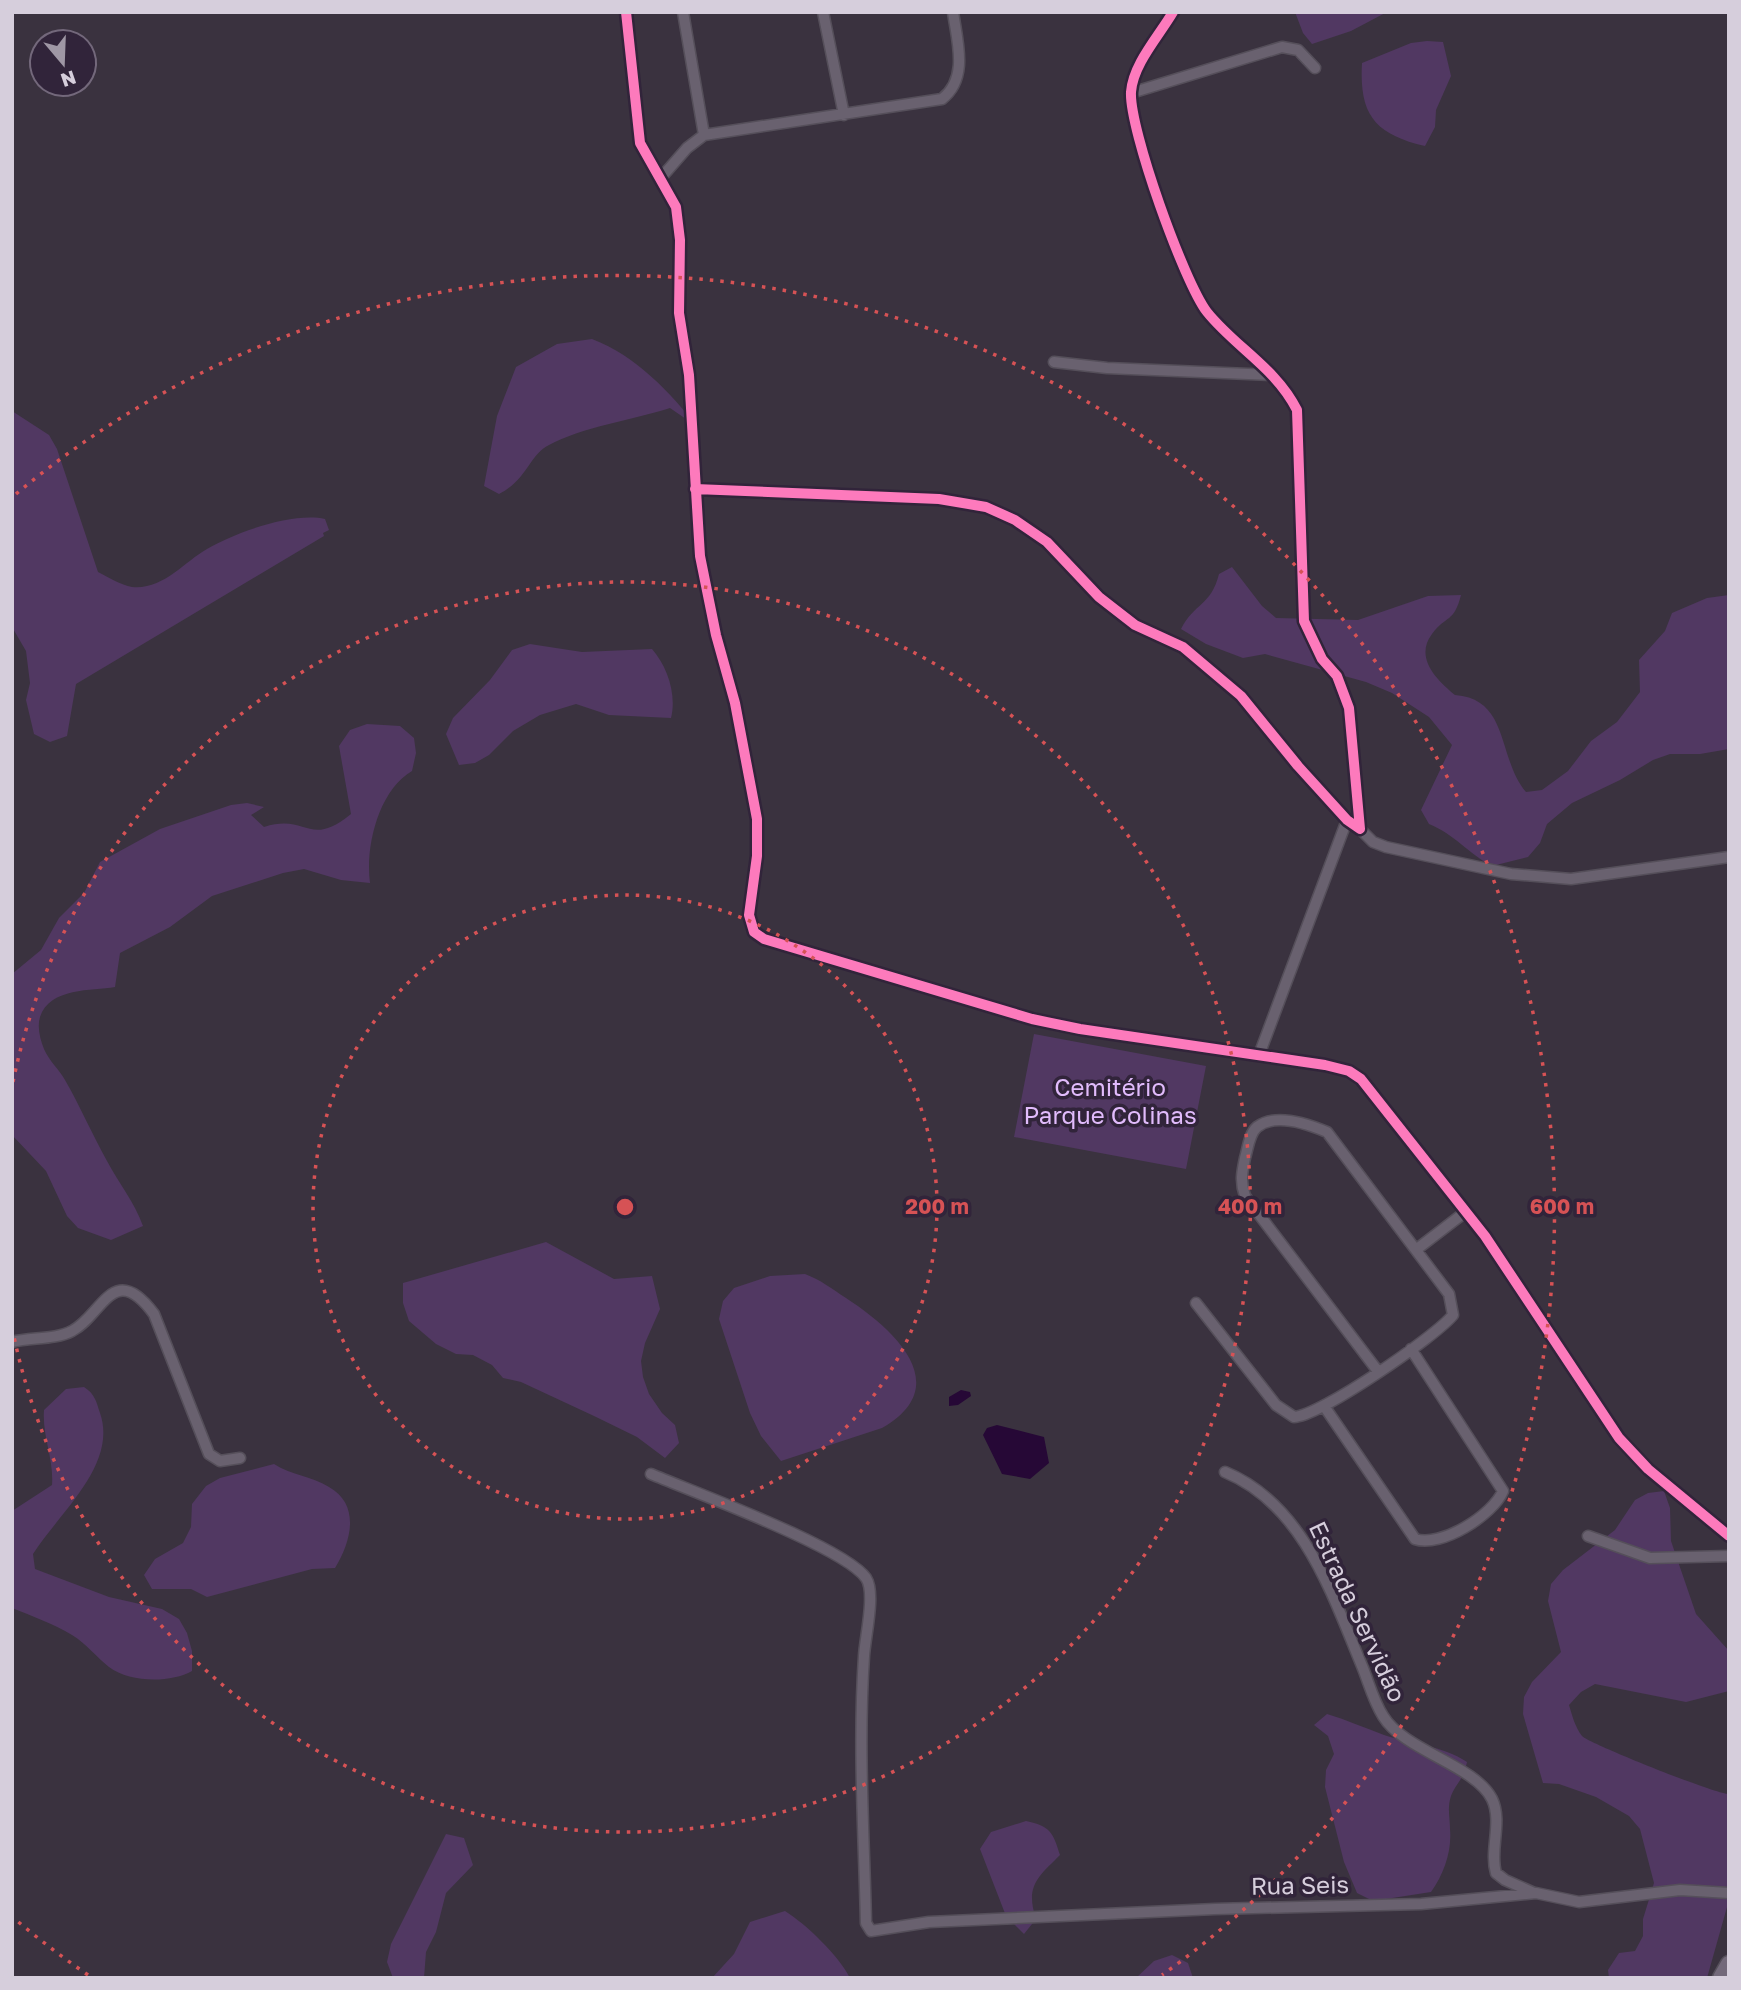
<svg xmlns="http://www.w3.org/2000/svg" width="1741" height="1990" viewBox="0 0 1741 1990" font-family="'Golos Text',sans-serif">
	<rect width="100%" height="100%" fill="#3a323f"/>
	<path fill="#513862" d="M1295 12H1387L1351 31 1312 44 1303 33Z
		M1427 41 1443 42 1451 76 1436 110 1435 127 1425 146C1375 134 1359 115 1362 63L1411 43Z
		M592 339C637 356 669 392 699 428L670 408C633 420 582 427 549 445 529 455 528 479 499 494L484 486 497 416 516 367 557 344Z
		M12 411 49 435 57 449 98 572C108 577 121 585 132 587 163 590 184 562 207 549 236 532 293 512 325 519L329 530 323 533 324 536 76 684 67 736 50 742 34 734 26 700 30 683 26 651 12 627Z
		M1232 567 1262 606 1276 618 1358 620 1428 596 1461 595C1454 623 1446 615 1432 634 1414 658 1437 680 1455 695 1510 699 1497 758 1526 792L1542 790 1568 771 1591 741 1617 722 1640 692 1639 660 1665 631 1672 613 1707 598 1729 595V749L1700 754H1670L1653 760 1620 780 1572 803 1547 824 1540 843 1528 857 1492 866C1469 854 1454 834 1429 824L1421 810 1452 745 1429 717 1392 693 1366 682 1265 654 1243 658 1206 644 1181 629C1194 603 1211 606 1219 574Z
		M530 644 582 652 652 649C667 666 677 694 671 718L609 715 576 704 540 715 513 731 489 755 475 763 459 765 446 734 453 718 490 680 512 650Z
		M367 724 400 726 414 738 416 753 412 771C379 790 365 846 370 883L341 880 304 869 283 873 212 896 170 927 120 953 115 987C92 991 50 987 40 1017 37 1027 40 1039 44 1049 49 1061 59 1069 65 1080 80 1106 92 1134 107 1161 119 1184 134 1201 143 1226L111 1240 78 1228 67 1216 46 1171 12 1135V974L41 950 59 918 84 893 100 862 160 829 231 805 247 803 264 807 251 815 264 827C308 813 308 849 351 814L339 746 350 730Z
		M1034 1034 1206 1066 1186 1169 1014 1137Z
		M546 1242 614 1279 652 1276 660 1309 645 1343 641 1361 643 1377 649 1394 662 1413 675 1425 679 1443 665 1458 637 1437 594 1416 521 1382 503 1378 492 1365 473 1355 456 1354 436 1344 409 1321 403 1303V1283Z
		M805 1274C821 1280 832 1289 846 1298 892 1328 957 1385 882 1428L781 1461 761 1436 750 1413 719 1319 723 1301 734 1288 770 1276Z
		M84 1387C95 1394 96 1401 100 1413 118 1465 59 1513 33 1554L35 1569 109 1597 162 1609 179 1619 187 1633 192 1651V1671C171 1683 130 1683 109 1667 96 1657 87 1644 72 1635 54 1624 32 1616 12 1608V1511L52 1485C54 1459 42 1436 44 1410L66 1389Z
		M274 1464C291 1475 311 1476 329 1487 361 1505 351 1542 335 1568L312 1569 207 1597 191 1589H152L144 1575 155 1559 183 1543 191 1527 192 1504 206 1486 220 1478Z
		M1664 1491 1670 1508 1671 1541 1696 1614 1729 1651V1691L1686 1702 1595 1684 1581 1692 1569 1705C1572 1715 1575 1727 1582 1736 1590 1744 1718 1795 1729 1794V1900L1707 1978H1609L1608 1970 1619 1953 1635 1951 1643 1936V1919L1654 1883 1640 1829 1629 1816 1596 1797 1559 1784 1543 1783 1523 1714 1524 1697 1532 1682 1561 1652 1548 1601 1551 1584 1563 1570 1615 1530 1635 1500 1648 1493Z
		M1327 1714C1347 1720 1365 1728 1384 1735 1413 1745 1441 1745 1467 1762 1463 1781 1456 1783 1451 1796 1447 1808 1450 1817 1450 1829 1452 1851 1444 1874 1431 1892L1373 1901 1357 1893 1344 1862 1325 1787 1326 1770 1334 1754 1328 1736 1314 1725Z
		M1026 1821C1050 1826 1053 1832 1060 1855 1038 1877 1025 1886 1036 1919L1024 1934 1006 1916 980 1849 991 1832Z
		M446 1834 464 1838 473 1865 446 1893 436 1932 426 1952 424 1978H393L387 1962 391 1944Z
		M785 1911C806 1924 839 1956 850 1978H712L734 1954 750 1922Z
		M1172 1955 1188 1963 1193 1978H1136L1154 1961Z"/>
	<path fill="#260836" d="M961 1390 970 1392 971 1396 958 1405 949 1406V1397Z
		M997 1425 1044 1437 1049 1463 1030 1479 1002 1474 983 1435 987 1428Z"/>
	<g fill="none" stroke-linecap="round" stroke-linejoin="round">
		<defs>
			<path id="street" d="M626 12 640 143 676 207 680 240 679 313 689 375 700 556 716 635 735 703 757 819V856L749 915 754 932 764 939 1032 1019 1080 1029 1325 1065 1349 1071 1361 1079 1485 1236 1619 1438 1648 1469 1729 1536
				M683 12 704 135
				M823 12 844 115
				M1131 93 1282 47 1298 50 1315 68
				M660 179 687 148 704 135 942 99C969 78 957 41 953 12
				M1054 362 1107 368 1272 375
				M695 489 939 499 986 507 1015 520 1047 542 1099 597 1135 625 1183 647 1241 696 1298 766 1347 820 1360 829 1349 708 1337 676 1322 659 1304 621 1297 410C1276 368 1235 347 1207 312 1184 282 1129 129 1131 92 1133 64 1159 36 1173 12
				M1360 829 1373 842 1386 847 1511 874 1571 879 1729 857
				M1259 1055 1347 820
				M1417 1249 1464 1213
				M1196 1303 1276 1405 1294 1417C1320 1416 1435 1337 1453 1315L1449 1294 1327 1132C1308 1124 1275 1113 1257 1127 1249 1134 1248 1148 1245 1158 1242 1172 1240 1182 1245 1196L1377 1370
				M12 1342C31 1337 55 1340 72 1331 102 1316 113 1259 154 1314L209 1454 220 1461 240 1458
				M1324 1406 1415 1539C1441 1548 1493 1515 1503 1491L1411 1349
				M1225 1472C1303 1504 1332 1594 1362 1666 1369 1683 1373 1700 1383 1716 1404 1751 1475 1765 1492 1799 1503 1822 1489 1850 1496 1873L1505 1880 1532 1892
				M651 1474C693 1492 844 1547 866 1578 876 1593 865 1637 864 1656 858 1745 864 1835 866 1923L871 1931 929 1922 1215 1909 1421 1904 1536 1893 1579 1902 1680 1890 1729 1893
				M1588 1536 1650 1558 1729 1556"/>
			<path id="primary" d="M1721 1978 1729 1964"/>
		</defs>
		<use href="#street" stroke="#554f5a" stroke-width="13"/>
		<use href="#primary" stroke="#554f5a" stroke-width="19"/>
		<use href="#street" stroke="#69616f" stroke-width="10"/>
		<use href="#primary" stroke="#73697a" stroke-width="16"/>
		<defs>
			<path id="cycleway" d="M626 12 640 143 676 207 680 240 679 313 689 375 700 556 716 635 735 703 757 819V856L749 915 754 932 764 939 1032 1019 1080 1029 1325 1065 1349 1071 1361 1079 1485 1236 1619 1438 1648 1469 1729 1536
				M695 489 939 499 986 507 1015 520 1047 542 1099 597 1135 625 1183 647 1241 696 1298 766 1347 820 1360 829 1349 708 1337 676 1322 659 1304 621 1297 410C1276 368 1235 347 1207 312 1184 282 1129 129 1131 92 1133 64 1159 36 1173 12"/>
		</defs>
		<use href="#cycleway" stroke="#31243a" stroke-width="15"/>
		<use href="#cycleway" stroke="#fd7abc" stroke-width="10"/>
	</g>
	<g fill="none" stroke="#d65255" stroke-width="3.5" stroke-dasharray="3.5 7">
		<circle cx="625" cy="1207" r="312"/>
		<path d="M13 1082A625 625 0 1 1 13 1332"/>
		<path d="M88 1975A937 937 0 0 1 16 1920M16 494A937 937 0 1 1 1162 1975"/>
	</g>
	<g text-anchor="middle" stroke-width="7" stroke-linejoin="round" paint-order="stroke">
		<g font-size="24" fill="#e1bbfc" stroke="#31243a">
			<text x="1110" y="1096">Cemitério<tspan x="1110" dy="28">Parque Colinas</tspan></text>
		</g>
		<g font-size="24" fill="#d6cedc" stroke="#31243a">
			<text transform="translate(1357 1612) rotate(65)" y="8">Estrada Servidão</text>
			<text transform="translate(1300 1886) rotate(-1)" y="8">Rua Seis</text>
		</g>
	</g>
	<circle cx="625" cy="1207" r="10" fill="#d65255" stroke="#31243a" stroke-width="3.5"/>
	<g font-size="21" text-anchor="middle" font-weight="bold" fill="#d65255" stroke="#31243a" stroke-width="7" stroke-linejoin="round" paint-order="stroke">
		<text x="937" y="1214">200 m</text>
		<text x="1250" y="1214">400 m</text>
		<text x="1562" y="1214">600 m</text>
	</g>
	<rect width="1741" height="1990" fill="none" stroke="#d6cedc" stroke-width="28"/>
	<g transform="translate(63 63) rotate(161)"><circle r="33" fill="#31243a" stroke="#73687b" stroke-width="2"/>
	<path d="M0-5L12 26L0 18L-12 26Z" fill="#9f97a5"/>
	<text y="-10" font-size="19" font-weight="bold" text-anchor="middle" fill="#d6cedc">N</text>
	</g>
</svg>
